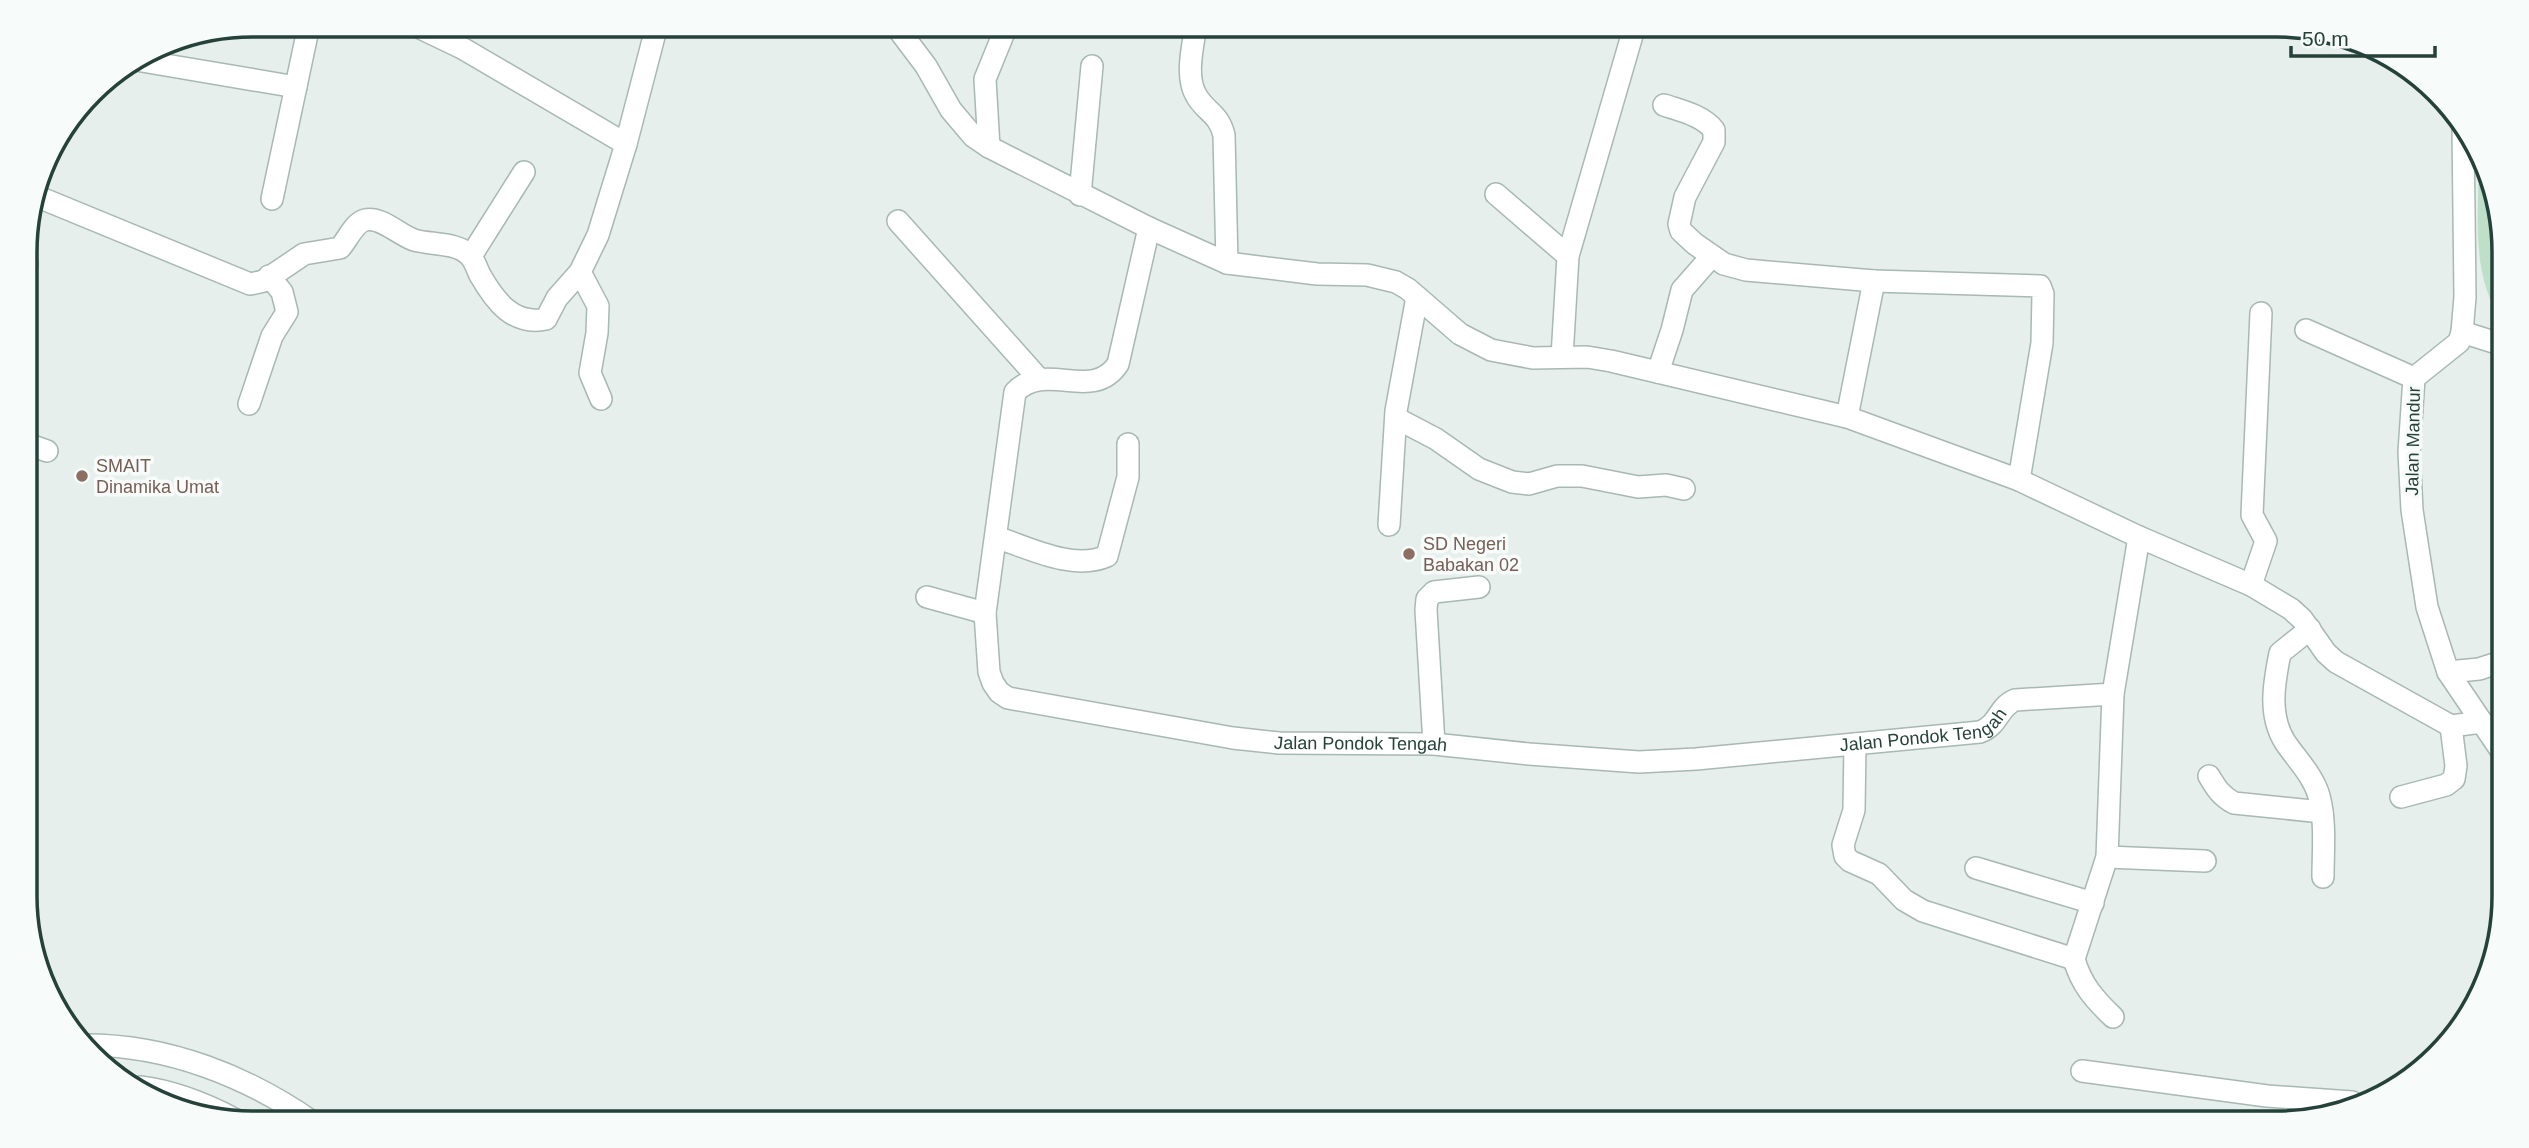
<svg xmlns="http://www.w3.org/2000/svg" width="2529" height="1148" viewBox="0 0 2529 1148" font-family="Helvetica,sans-serif">
	<rect width="100%" height="100%" fill="#e6efeb"/>
	<path fill="#bfe0c8" d="M2479 166 2503 222V320C2471 281 2478 214 2479 166Z"/>
	<g fill="none" stroke-linecap="round" stroke-linejoin="round">
		<defs>
			<g id="minor">
				<path d="M414 25 462 48 626 144"/>
				<path d="M895 25 926 66 951 110 973 136 989 147 1149 228 1227 263 1317 274 1367 275 1396 282 1408 289 1460 334 1491 350 1533 358 1587 357 1611 361 1847 417 2019 480 2139 537 2251 585 2291 609 2302 619 2326 653 2336 662 2451 726 2482 722"/>
				<path d="M1196 25C1193 46 1185 76 1196 95 1205 112 1218 112 1224 135L1227 263"/>
				<path d="M136 60 296 87"/>
				<path d="M1664 105C1681 111 1702 115 1714 130V142L1685 197 1679 224 1681 231 1695 244 1724 264 1746 270 1874 281 1847 417"/>
				<path d="M2463 127 2465 297 2462 332 2459 342 2414 378 2409 452 2412 510 2427 607 2448 672 2504 755"/>
				<path d="M989 147 985 79 1007 25"/>
				<path d="M1496 194 1568 256"/>
				<path d="M1080 195 1092 66"/>
				<path d="M36 196 250 284 264 281 304 254 340 248C348 239 354 223 365 220 381 216 399 235 414 240 431 245 458 242 470 256 475 261 477 269 480 275 495 301 513 326 546 319L557 298 580 272 598 235 626 144 657 25"/>
				<path d="M272 199 309 25"/>
				<path d="M898 221 1038 378"/>
				<path id="s1" d="M1149 228 1118 364C1092 403 1046 360 1015 392L985 613 989 672 993 683 999 692 1008 698 1233 738 1279 743 1434 744 1529 754 1639 762 1696 759 1980 732C1999 725 1998 707 2015 700L2113 694 2139 537"/>
				<path d="M471 256 524 172"/>
				<path d="M25 269 27 264"/>
				<path d="M580 272 598 306 597 333 590 373 601 399"/>
				<path d="M1874 281 2040 286 2043 294 2042 343 2019 480"/>
				<path d="M2306 330 2414 378"/>
				<path d="M2462 332 2503 345"/>
				<path d="M1562 357 1568 256 1635 25"/>
				<path d="M1658 372 1672 330 1682 290 1711 257"/>
				<path d="M249 404 272 336 287 312 282 292 269 276"/>
				<path d="M1396 418 1436 439 1479 469 1512 482 1529 484 1557 476H1582L1638 487 1666 485 1684 489"/>
				<path d="M25 443 47 451"/>
				<path d="M1389 525 1396 411 1417 297"/>
				<path d="M996 537C1029 548 1073 571 1107 556L1128 477V444"/>
				<path d="M2251 585 2266 541 2252 515 2261 313"/>
				<path d="M927 597 985 613"/>
				<path d="M2310 629 2280 653C2274 683 2268 715 2285 742 2297 760 2313 775 2319 796 2326 822 2323 851 2323 877"/>
				<path d="M2448 672 2479 669 2504 661"/>
				<path d="M2113 694 2107 857 2074 959C2081 984 2094 999 2113 1017"/>
				<path d="M1434 744 1426 610 1427 599 1434 592 1479 587"/>
				<path d="M1855 744 1854 810 1843 845 1845 856 1850 861 1879 874 1904 900 1923 911 2074 959"/>
				<path d="M2209 776C2216 788 2221 796 2234 803L2322 812"/>
				<path d="M2401 797 2446 785 2454 779 2456 766 2451 726"/>
				<path d="M2107 857 2205 861"/>
				<path d="M1976 868 2093 903"/>
				<path d="M86 1045C168 1045 247 1076 314 1123"/>
				<path d="M2082 1071 2267 1096 2352 1102"/>
				<path d="M140 1087C173 1091 206 1104 236 1120"/>
			</g>
		</defs>
		<use href="#minor" stroke="#a8b8b2" stroke-width="24"/>
		<use href="#minor" stroke="#fff" stroke-width="21"/>
	</g>
	<g fill="#8d6e63" stroke="#f7fbf9" stroke-width="2.5">
		<circle cx="82" cy="476" r="7"/>
		<circle cx="1409" cy="554" r="7"/>
	</g>
	<g text-anchor="middle" stroke-width="7" stroke-linejoin="round" paint-order="stroke">
		<g font-size="18" fill="#24423a" stroke="#f7fbf9">
			<text transform="translate(2413 441) rotate(-89)" y="6">Jalan Mandur</text>
			<text dy="6" stroke="none"><textPath href="#s1" startOffset="1491">Jalan Pondok Tengah</textPath></text>
			<text dy="6" stroke="none"><textPath href="#s1" startOffset="924">Jalan Pondok Tengah</textPath></text>
		</g>
		<g font-size="18" fill="#785e54" stroke="#f7fbf9" text-anchor="start">
			<text x="96" y="472">SMAIT<tspan x="96" dy="21">Dinamika Umat</tspan></text>
			<text x="1423" y="550">SD Negeri<tspan x="1423" dy="21">Babakan 02</tspan></text>
		</g>
	</g>
	<path d="M0 0H2529V1148H0ZM252 37H2277A215 215 0 0 1 2492 252V896A215 215 0 0 1 2277 1111H252A215 215 0 0 1 37 896V252A215 215 0 0 1 252 37Z" fill="#f7fbf9" fill-rule="evenodd"/>
	<path fill="none" stroke="#24423a" stroke-width="3.5" d="M252 37H2277A215 215 0 0 1 2492 252V896A215 215 0 0 1 2277 1111H252A215 215 0 0 1 37 896V252A215 215 0 0 1 252 37Z"/>
	<path d="M2291 46v10h144v-10" fill="none" stroke="#24423a" stroke-width="3.5"/>
	<text x="2302" y="46" font-size="21" fill="#24423a" stroke="#f7fbf9" stroke-width="5" paint-order="stroke">50 m</text>
</svg>
